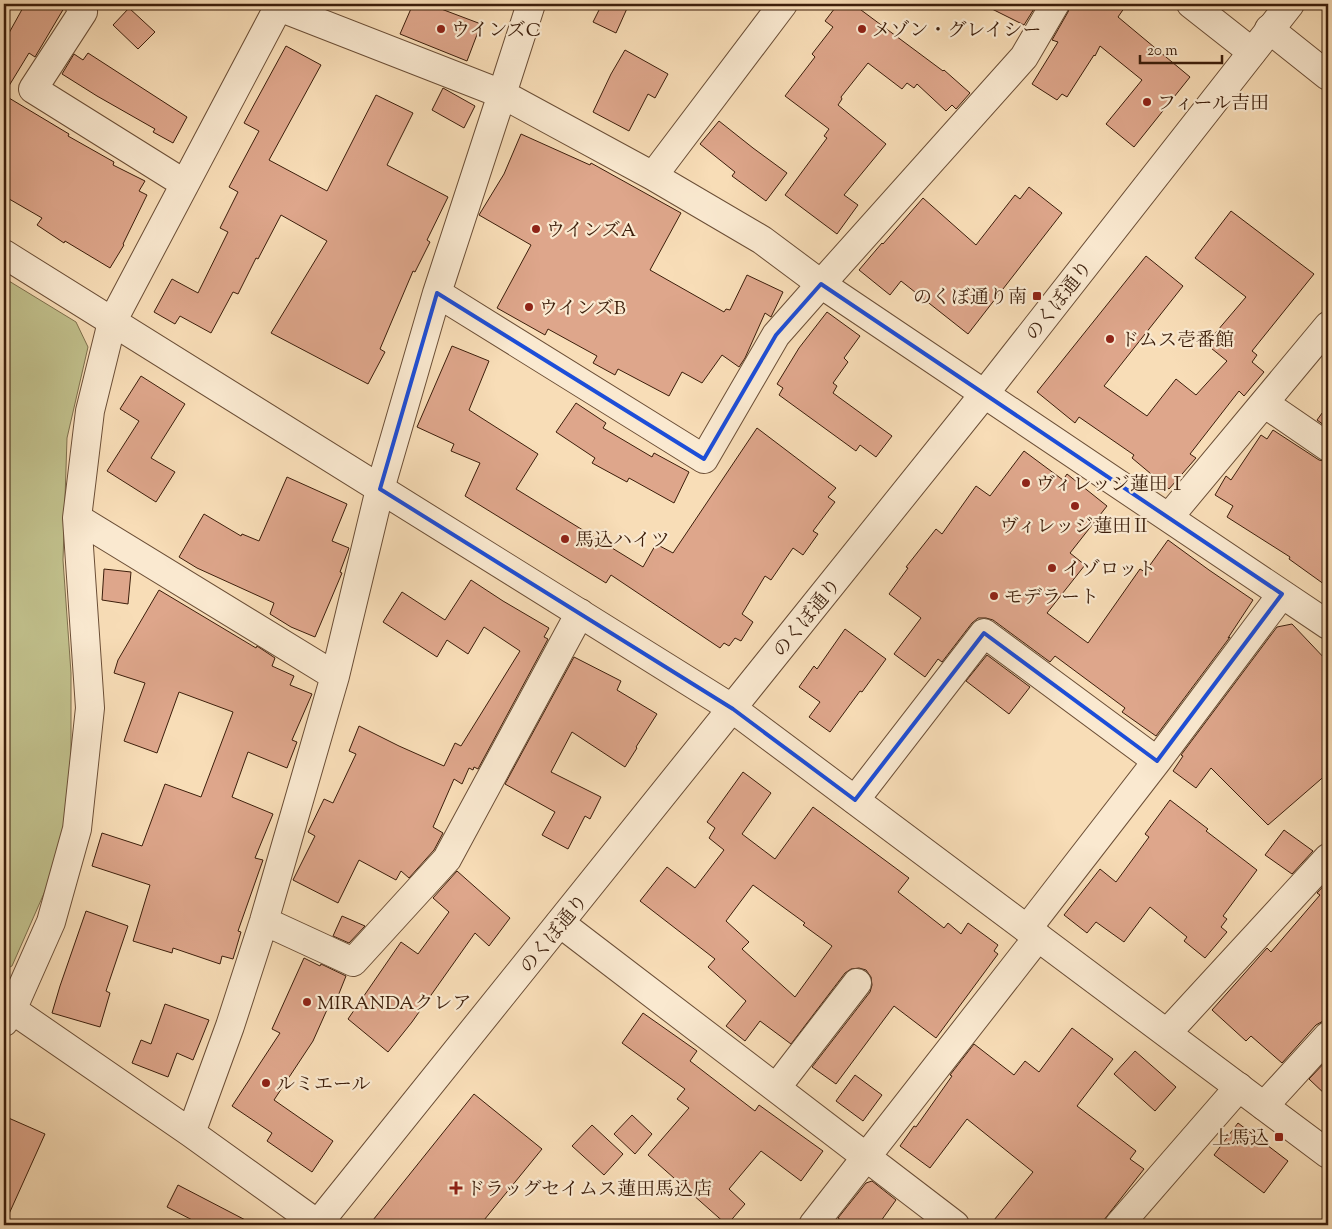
<svg xmlns="http://www.w3.org/2000/svg" width="1332" height="1229" viewBox="0 0 1332 1229" font-family="'Sorts Mill Goudy','Noto Serif JP',serif">
	<rect width="100%" height="100%" fill="#f8ddb7"/>
	<filter id="stains"><feTurbulence type="fractalNoise" baseFrequency=".004" numOctaves="4"/><feColorMatrix values="0 0 0 0 .2 0 0 0 0 .09 0 0 0 0 .02 0 0 0 .5 -.17"/></filter>
	<radialGradient id="worn" r=".72"><stop offset=".6" stop-color="#630" stop-opacity="0"/><stop offset="1" stop-color="#630" stop-opacity=".3"/></radialGradient>
	<path fill="#c1c08c" stroke="#7e6f4c" d="M4 278 76 322 88 347 67 438 63 560 71 673V787L60 857 12 966 4 970Z"/>
	<path fill="#dea68b" stroke="#3c1e0b" fill-rule="evenodd" d="M25 4H63L64 8 35 57 29 53 4 94V42Z
		M413 4H428L481 24 467 61 400 34Z
		M602 4H629L616 33 593 22Z
		M838 4H853L943 71 944 70 970 93 956 109 952 105 946 111 917 84 914 88 907 83 902 89 868 63 841 97 842 99 838 105 886 144 844 195 858 205 837 234 785 195 827 138 824 136 829 129 785 96 815 57 812 54 833 27 825 21Z
		M982 4H1037L1024 25Z
		M1071 4H1127L1118 17 1190 77 1134 147 1106 124 1142 80 1100 46 1095 56 1094 55 1067 97 1062 94 1057 100 1032 84 1058 42 1052 40 1068 12Z
		M129 8 155 32 138 49 113 25Z
		M286 46 321 65 269 160 327 191 376 95 413 113 387 165 448 197 427 240 430 242 415 272 413 271 380 349 385 352 368 384 271 333 327 241 281 215 258 259 256 258 238 294 233 292 211 333 180 316 175 324 154 312 172 279 198 293 228 232 220 228 238 192 229 187 259 131 244 123Z
		M625 50 668 74 655 98 648 94 629 131 593 112 611 74Z
		M88 53 187 117 173 143 153 132 155 129 97 96 62 74 74 54 83 60Z
		M443 88 475 106 464 128 432 110Z
		M4 95 69 134 68 136 114 162 113 165 145 181 139 191 147 195 123 244 124 245 110 268 65 241 64 243 37 225 42 218 4 196Z
		M719 121 753 148 787 173 766 201 732 176 735 172 700 144Z
		M521 134 590 165 591 163 681 213 650 270 724 312 726 309 730 310 747 275 783 292 771 317 765 313 745 358 739 367 722 355 702 383 682 372 669 396 618 369 615 375 593 363 597 356 548 329 545 335 497 308 531 245 479 215 504 174Z
		M1029 187 1062 213 968 334 901 281 890 295 859 270 882 243 883 244 923 198 976 245 1015 195 1020 199Z
		M1231 211 1314 274 1252 351 1257 355 1252 362 1264 372 1244 396 1239 391 1190 454 1196 458 1169 489 1132 458 1134 455 1079 417 1075 423 1037 392 1146 256 1183 286 1104 386 1147 416 1176 379 1196 395 1227 361 1206 344 1246 297 1195 258Z
		M827 312 860 336 844 358 848 362 833 383 837 386 833 393 892 436 876 457 860 445 856 451 779 395 783 388 777 384 799 348Z
		M452 346 489 361 469 410 538 454 516 489 643 567 656 544 673 553 757 428 836 488 828 497 835 502 813 531 818 534 803 555 793 548 771 580 765 576 742 614 753 622 741 641 735 638 729 646 724 643 720 648 611 575 606 583 465 496 480 463 451 451 454 444 417 427Z
		M141 376 185 404 151 458 175 472 156 502 107 471 139 421 120 409Z
		M576 403 606 423 603 428 652 457 654 453 689 472 674 503 629 478 627 482 592 463 595 458 556 432Z
		M1328 405V428L1317 420Z
		M1273 430 1319 460 1328 462V587L1289 559 1290 557 1227 517 1233 506 1215 495 1226 476 1231 480 1261 435 1267 439Z
		M1024 451 1063 480 1067 474 1107 506 1070 553 1085 565 1047 613 1088 643 1140 569 1145 572 1168 540 1209 570 1253 600 1228 638 1230 637 1156 736 1122 712 1125 708 1055 656 1050 662 993 620 986 618H978L972 623 942 662 938 659 925 677 894 654 921 618 889 594 908 568 906 567 936 529 942 534 976 486 990 496Z
		M287 477 347 504 332 541 349 548 340 572 342 573 315 637 291 627 270 614 274 603 197 568 179 557 204 514 241 536 242 534 259 541Z
		M104 569 131 572 128 604 102 600Z
		M471 580 503 601 549 628 544 637 548 639 478 769 474 767 473 770 469 768 462 784 454 779 433 827 443 833 434 850 409 878 401 871 396 880 359 860 338 903 293 880 315 836 308 832 324 799 333 803 356 754 349 751 359 726 399 746 444 766 455 743 461 746 520 651 484 627 468 654 447 640 437 657 383 622 402 592 445 620Z
		M159 590 256 648 257 646 275 658 272 666 294 676 290 685 312 694 292 740 297 742 287 768 248 752 232 797 273 814 255 858 263 860 238 931 241 932 233 959 222 956 220 964 173 948 172 953 133 941 150 885 92 866 102 833 142 846 165 784 201 797 233 712 179 692 157 753 124 741 145 683 114 673 118 660Z
		M1292 624 1328 662V773L1268 825 1211 768 1196 788 1173 771 1183 756 1181 755 1277 627Z
		M845 629 886 659 862 692 860 691 830 732 809 717 820 702 799 687 814 666 817 669Z
		M987 655 1030 687 1009 714 966 681Z
		M574 657 621 681 617 690 657 714 636 747 637 748 625 767 572 732 551 772 601 797 590 819 585 816 568 849 542 835 555 812 505 784Z
		M743 772 771 793 742 834 775 859 813 807 909 878 898 892 944 928 948 923 961 934 968 923 998 945 994 951 998 954 936 1038 894 1006 836 1084 812 1067 870 992 872 985 871 977 866 970 859 968 851 969 845 973 791 1044 760 1021 745 1041 726 1026 746 1001 708 967 715 959 640 901 667 867 695 888 724 850 709 838 715 828 707 822ZM753 885 805 923 803 925 832 946 795 997 742 949 749 942 726 921Z
		M1170 800 1208 829 1206 831 1257 870 1223 916 1227 919 1221 927 1227 932 1205 958 1184 941 1187 937 1150 907 1124 942 1096 922 1087 933 1064 915 1100 869 1116 882 1149 837 1145 834Z
		M1284 830 1313 851 1292 874 1265 855Z
		M457 871 510 918 489 946 475 933 412 1022 388 1052 348 1019 401 942 418 954 449 912 433 898Z
		M1328 881V1021H1323L1316 1025 1282 1063 1251 1036 1246 1041 1212 1010 1267 948 1271 952 1320 895 1317 893Z
		M86 911 128 926 106 991 110 993 100 1027 52 1013 60 986Z
		M342 916 365 926 349 943 333 936Z
		M304 958 320 966 321 964 346 976 334 1006 330 1003 313 1041 274 1100 333 1141 312 1172 267 1141 272 1133 232 1106 280 1033 272 1029Z
		M165 1004 209 1020 193 1060 177 1053 168 1077 132 1063 141 1040 151 1044Z
		M643 1013 697 1051 690 1061 755 1111 759 1105 823 1151 801 1181 761 1151 729 1189 745 1204 727 1225 648 1155 689 1108 677 1099 685 1089 622 1043Z
		M1072 1028 1113 1059 1077 1106 1136 1151 1130 1159 1144 1169 1100 1225H990L1033 1172 967 1119 930 1168 900 1146 914 1126 916 1127 952 1076 950 1075 974 1044 1014 1075 1025 1061 1039 1072Z
		M1135 1051 1176 1087 1155 1111 1114 1074Z
		M1328 1059V1097L1309 1079Z
		M855 1075 882 1095 863 1121 836 1101Z
		M474 1094 542 1149 480 1225H369Z
		M632 1115 652 1134 635 1154 614 1134Z
		M4 1116 45 1134 4 1225Z
		M1238 1123 1288 1161 1264 1193 1214 1155Z
		M592 1125 623 1154 604 1175 572 1146Z
		M872 1181 896 1200 878 1225H848L838 1218 866 1183Z
		M178 1185 255 1225H202L167 1207Z"/>
	<g fill="none" stroke-linecap="round" stroke-linejoin="round">
		<defs>
			<path id="minor" d="M79 4 83 12 33 89 185 184
				M1191 4 1252 52
				M279 7 502 94 653 176 762 240 821 284 1328 625
				M1269 29 1328 76
				M653 176 783 4
				M437 293 704 459 776 335 821 284 1024 57 1055 4
				M1264 403 1328 447
				M1169 517 1328 326
				M77 518 335 676
				M855 800 984 633 1157 761
				M264 921 353 962 447 859 580 613
				M560 923 955 1225
				M1027 929 1157 761 1282 594
				M4 1004 191 1133 319 1225
				M4 1022 12 1010 51 922 77 829 90 708 77 518 90 411 112 322 280 4
				M1167 1033 1328 858
				M776 1088 857 983
				M1264 1106 1328 1036
				M191 1133 230 1026 264 921 335 676 380 489 437 293 502 94 531 4
				M813 1225 1038 937
				M1119 1225 1239 1087"/>
			<path id="tertiary" d="M4 254 733 709 1328 1154
				M317 1225 985 393 1290 4"/>
		</defs>
		<use href="#minor" stroke="#6b4e36" stroke-width="30"/>
		<use href="#tertiary" stroke="#6b4e36" stroke-width="30"/>
		<use href="#minor" stroke="#fae9d0" stroke-width="28"/>
		<use href="#tertiary" stroke="#fae9d0" stroke-width="28"/>
	</g>
	<path fill="none" stroke="#1d4ed8" stroke-width="4" stroke-linejoin="round" d="M821 284 1282 594 1157 761 984 633 855 800 733 709 380 489 437 293 704 459 776 335Z"/>
	<g fill="#8f2418" stroke="#fae9d0" stroke-width="2">
		<circle cx="441" cy="29" r="5"/>
		<circle cx="862" cy="29" r="5"/>
		<circle cx="1147" cy="102" r="5"/>
		<circle cx="536" cy="229" r="5"/>
		<rect x="1032" y="291" width="10" height="10" rx="2.5"/>
		<circle cx="529" cy="307" r="5"/>
		<circle cx="1110" cy="339" r="5"/>
		<circle cx="1026" cy="483" r="5"/>
		<circle cx="1075" cy="506" r="5"/>
		<circle cx="565" cy="539" r="5"/>
		<circle cx="1052" cy="568" r="5"/>
		<circle cx="994" cy="596" r="5"/>
		<circle cx="307" cy="1002" r="5"/>
		<circle cx="266" cy="1083" r="5"/>
		<rect x="1274" y="1132" width="10" height="10" rx="2.5"/>
		<path d="M453.5 1180.5h5v5h5v5h-5v5h-5v-5h-5v-5h5z"/>
	</g>
	<g text-anchor="middle" stroke-width="4.5" stroke-linejoin="round" paint-order="stroke">
		<g font-size="19" fill="#3c1e0b" stroke="#fae9d0" text-anchor="start">
			<text x="451" y="36">ウインズC</text>
			<text x="872" y="36">メゾン・グレイシー</text>
			<text x="1157" y="109">フィール吉田</text>
			<text x="546" y="236">ウインズA</text>
			<text x="1027" y="303" text-anchor="end">のくぼ通り南</text>
			<text x="539" y="314">ウインズB</text>
			<text x="1120" y="346">ドムス壱番館</text>
			<text x="1036" y="490">ヴィレッジ蓮田Ⅰ</text>
			<text x="1075" y="532" text-anchor="middle">ヴィレッジ蓮田Ⅱ</text>
			<text x="575" y="546">馬込ハイツ</text>
			<text x="1062" y="575">イゾロット</text>
			<text x="1004" y="603">モデラート</text>
			<text x="317" y="1009">MIRANDAクレア</text>
			<text x="276" y="1090">ルミエール</text>
			<text x="1269" y="1144" text-anchor="end">上馬込</text>
			<text x="466" y="1195">ドラッグセイムス蓮田馬込店</text>
		</g>
		<g font-size="19" fill="#3c1e0b" stroke="#fae9d0">
			<text transform="translate(1058 300) rotate(-52)" y="7">のくぼ通り</text>
			<text transform="translate(806 617) rotate(-51)" y="7">のくぼ通り</text>
			<text transform="translate(553 933) rotate(-51)" y="7">のくぼ通り</text>
		</g>
	</g>
	<rect width="1332" height="1229" fill="none" stroke="#f8ddb7" stroke-width="20"/>
	<rect x="5" y="5" width="1322" height="1219" fill="none" stroke="#3c1e0b" stroke-width="2.5"/>
	<rect x="10" y="10" width="1312" height="1209" fill="none" stroke="#3c1e0b"/>
	<path d="M1140 55v8h82v-8" fill="none" stroke="#3c1e0b" stroke-width="2.5"/>
	<text x="1147" y="55" font-size="15" fill="#3c1e0b" stroke="#fae9d0" stroke-width="4" paint-order="stroke">20 m</text>
	<rect width="100%" height="100%" filter="url(#stains)"/>
	<rect width="100%" height="100%" fill="url(#worn)"/>
</svg>
